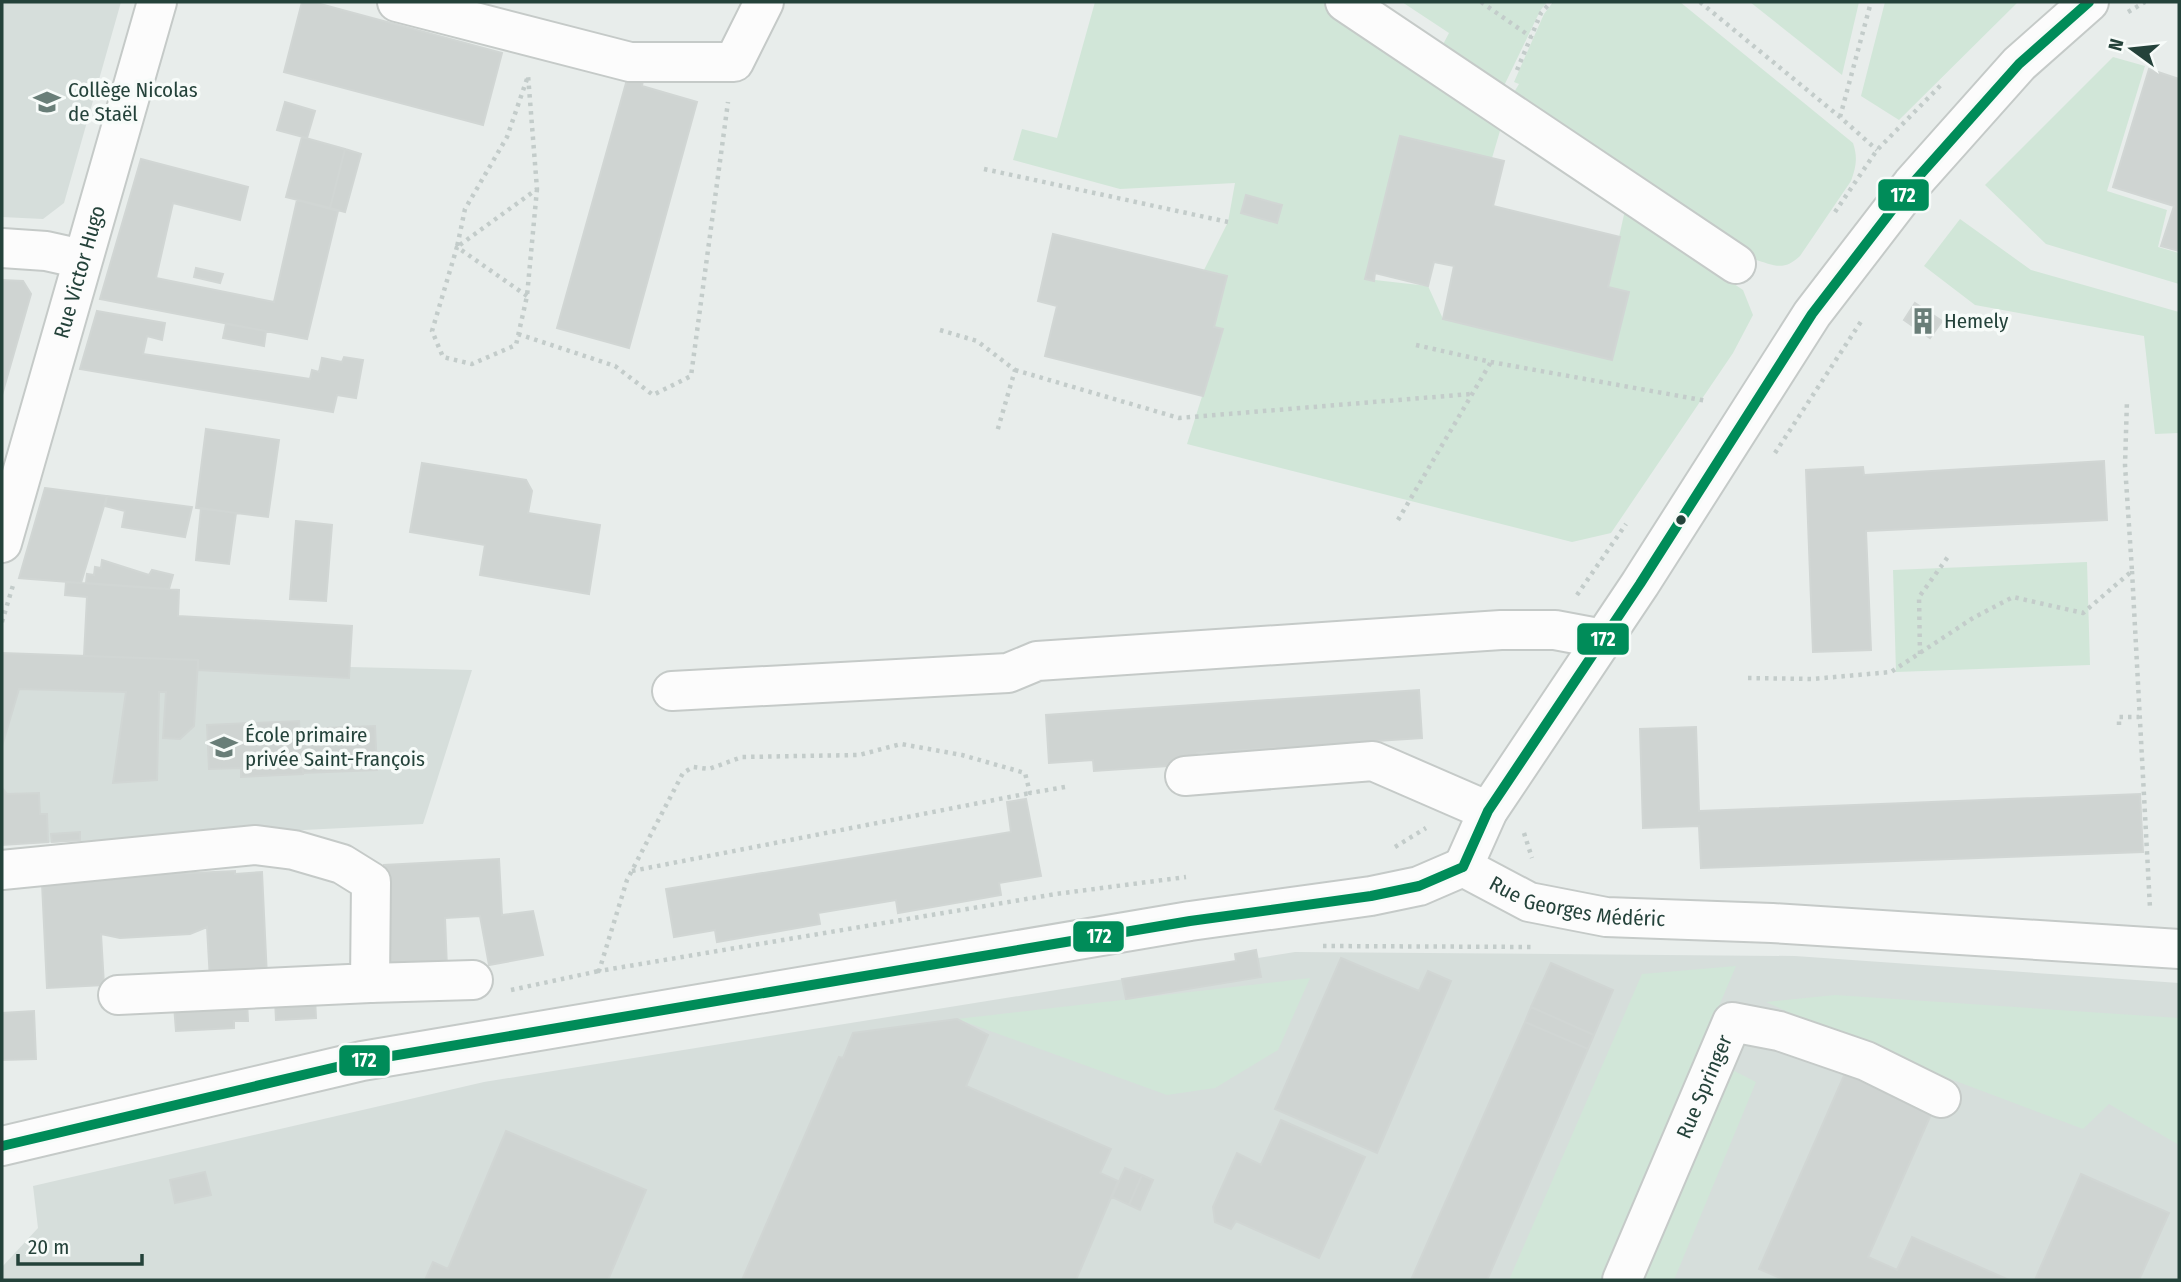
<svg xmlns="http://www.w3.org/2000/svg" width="2181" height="1282" viewBox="0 0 2181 1282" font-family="'Fira Sans Condensed',sans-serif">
	<rect width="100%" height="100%" fill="#e8edeb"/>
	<path fill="#d6dedb" d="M2 2H121L64 203 43 219 2 217Z
		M2 653 350 667 472 670 423 824 2 845Z
		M1256 950 1258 958 1295 952 1795 956 2179 983V1280H2V1267L38 1228 33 1186 484 1082 1236 961 1235 954Z"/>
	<path fill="#d1e6d8" d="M1095 2H1325L1427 74 1502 124 1492 158 1400 136 1366 279 1428 286 1443 319 1629 292 1608 287 1625 210 1743 290 1753 315 1733 353 1611 533 1572 542 1187 444 1223 330 1214 327 1227 276 1204 270 1228 222 1235 183 1120 189 1013 160 1022 129 1057 138Z
		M1402 2H1547L1540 11 1502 90 1440 50 1449 33Z
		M1553 2H1680L1853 143C1858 158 1856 167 1851 181L1800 256C1783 272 1774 265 1753 259L1513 94 1519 84 1514 82 1544 14Z
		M1750 2H1859L1842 75Z
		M1885 2H2018L1899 120 1861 96Z
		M2113 57 2145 66 2107 191 2167 210 2158 247 2179 253V284L2046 244 1985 185Z
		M1960 219 2031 270 2179 312V433L2155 434 2144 336 1975 305 1924 266Z
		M2087 562 2090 665 1896 672 1893 570Z
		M1736 966 1699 1053 1756 1082 1674 1280H1509L1642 974Z
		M1310 978 1278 1050 1215 1088 1167 1095 957 1019Z
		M1835 995 2179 1018V1145L2109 1104 2083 1129 1868 1048 1766 1002Z"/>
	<path fill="#cfd4d2" stroke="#d1d6d4" stroke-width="2" d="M302 2H313L502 53 483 125 284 72Z
		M2149 69 2179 79V251L2161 246 2174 206 2113 187Z
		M628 76 643 80 642 86 697 102 629 348 557 328Z
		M285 102 315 111 307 138 277 130Z
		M1400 136 1504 161 1493 206 1620 237 1608 287 1629 292 1612 360 1443 319 1454 266 1434 262 1428 286 1375 273 1374 281 1365 279Z
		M302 137 345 149 330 208 286 197Z
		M345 149 361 154 345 212 330 208Z
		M141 159 248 187 240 220 173 203 156 278 274 302 297 200 338 211 307 339 100 299Z
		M1246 195 1282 205 1277 223 1241 213Z
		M1053 234 1227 276 1214 327 1223 329 1203 396 1045 356 1057 306 1038 301Z
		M196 268 223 274 220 283 194 277Z
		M2 280 23 281 31 294 2 395Z
		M1915 303 1942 321 1930 338 1904 320Z
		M97 311 165 323 162 340 147 336 143 354 310 379 312 370 319 372 322 358 342 362 344 357 363 360 356 398 337 395 333 412 80 369Z
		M226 324 266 331 264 346 223 338Z
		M206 429 279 440 268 517 196 508Z
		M2104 461 2107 520 1866 531 1871 650 1813 652 1806 470 1863 467 1864 475Z
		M422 463 526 480 532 491 528 513 600 525 589 594 480 575 485 545 410 532Z
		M45 488 107 496 81 583 19 578Z
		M107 496 192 507 185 537 122 527 125 511 105 506Z
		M201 508 236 513 229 564 196 560Z
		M296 521 332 525 326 601 290 599Z
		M102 560 149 575 152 570 173 575 169 589 86 583 87 574 94 575 95 567 101 568Z
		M66 582 179 590 178 616 352 626 349 678 198 670V660L84 656 87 597 65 595Z
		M2 653 198 660 194 726 180 739 163 738 166 692H159L157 780 113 783 126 692 19 689 2 746Z
		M1419 690 1422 738 1376 741 1377 752 1276 758 1275 748 1197 753 1198 764 1094 771 1093 760 1049 763 1046 715Z
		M299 721 303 774 241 777V768L209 769 207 725Z
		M375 726 377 770 303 773 300 729Z
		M1696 727 1699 811 2140 794 2143 852 1701 868 1699 826 1643 828 1640 729Z
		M2 788 7 794 39 793 40 814H47L48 842 2 845Z
		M1026 799 1041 876 999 883 1001 895 898 913 896 900 818 913 820 924 717 942 715 930 674 937 666 889 1011 832 1007 802Z
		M80 832V840L52 842 51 834Z
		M499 859 502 915 533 911 543 955 489 965 480 916 445 918 447 968 389 971 384 865Z
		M235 871V874L262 872 267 977 210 980 207 927 190 934 120 938 101 934 104 985 47 988 42 883 67 879Z
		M1256 950 1261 977 1126 999 1122 979 1236 961 1235 954Z
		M1341 958 1419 991 1428 971 1451 981 1377 1153 1275 1109Z
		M1551 963 1613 990 1594 1035 1531 1007Z
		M315 997 316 1018 276 1020 275 999Z
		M247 1001 248 1021H234V1028L176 1031 174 1005Z
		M1531 1007 1594 1035 1588 1049 1525 1022Z
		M34 1011 36 1059 2 1060V1013Z
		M957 1019 988 1035 966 1086 1111 1149 1100 1173 1118 1181 1076 1280H742L839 1057 843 1058 853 1033Z
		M1525 1022 1588 1049 1487 1280H1411Z
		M1846 1071 1933 1110 1868 1257 1897 1270 1912 1237 2009 1280H1785L1759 1269Z
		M1281 1120 1365 1157 1319 1258 1236 1221 1231 1229 1215 1222 1213 1207 1237 1153 1261 1165Z
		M506 1131 646 1190 608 1280H425L433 1262 448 1269Z
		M1125 1168 1142 1175 1129 1205 1112 1197Z
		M205 1172 211 1195 175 1203 170 1180Z
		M2081 1174 2169 1213 2139 1280H2035Z
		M1142 1175 1153 1180 1140 1210 1129 1205Z"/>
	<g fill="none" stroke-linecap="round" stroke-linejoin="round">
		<defs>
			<g id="minor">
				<path d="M397 2 630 62H734L764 2"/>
				<path d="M1345 2 1736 264"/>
				<path d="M2 248 46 251 82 259"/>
				<path id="s1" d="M2 543 157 2"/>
				<path d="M672 691 1008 673 1037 661 1501 630H1555L1603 639"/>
				<path d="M1185 776 1373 761 1488 811"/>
				<path d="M1463 867 1488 811 1640 584 1812 314 1912 184 2019 64 2089 2"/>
				<path id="s2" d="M1463 867 1529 902 1606 917 1772 923 2179 949"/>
				<path d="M2 870 256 845 294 850 342 864 371 882 370 983 118 995"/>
				<path d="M370 983 473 980"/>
				<path d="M2 1146 362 1061 1190 921 1371 896 1419 886 1463 867"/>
				<path id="s3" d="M1622 1280 1732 1022 1779 1031 1866 1061 1941 1098"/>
			</g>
		</defs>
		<use href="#minor" stroke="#c5cac8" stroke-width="42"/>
		<path stroke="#c3ccca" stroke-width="4.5" stroke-dasharray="3.5 5" stroke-linecap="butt" d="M1481 2 1531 37
			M1700 2 1840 117 1877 150
			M2128 12 2145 2
			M1517 70 1541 13 1551 2
			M527 79 507 137 465 209 457 247 537 189 528 75
			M1840 117 1871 2
			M984 169 1228 222
			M1835 212 1877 150 1941 85
			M527 296 457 247 432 331 443 357 472 364 516 345 527 296 537 189
			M940 330 977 341 1015 370 997 432
			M518 334 615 366 653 395 691 376 728 102
			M1416 345 1491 362 1707 401
			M1015 370 1179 418 1471 394
			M1775 453 1862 320
			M1398 520 1491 362
			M2132 571 2150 908
			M1577 595 1626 524
			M2 622 14 582
			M1920 654 1919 597 1950 554
			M1748 678 1812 679 1891 672 1973 618 2013 597 2083 613 2132 571 2125 465 2127 400
			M2119 725V717H2139
			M1065 787 1030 793 1025 773 962 755 901 744 859 755 742 757 709 769 693 767 683 773 627 880 599 971 1056 894 1186 877
			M1524 833 1532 858
			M1395 847 1426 828
			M632 871 1030 793
			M1323 946 1535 947
			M511 990 599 971"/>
		<use href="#minor" stroke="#fcfcfc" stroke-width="38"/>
		<defs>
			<path id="bus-1" d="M1463 867 1488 811 1640 584 1812 314 1912 184 2019 64 2089 2
				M2 1146 362 1061 1190 921 1371 896 1419 886 1463 867"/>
		</defs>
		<use href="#bus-1" stroke="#f7fbf9" stroke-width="16"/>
		<use href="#bus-1" stroke="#008c59" stroke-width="10"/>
	</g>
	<defs>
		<symbol id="school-bare" viewBox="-9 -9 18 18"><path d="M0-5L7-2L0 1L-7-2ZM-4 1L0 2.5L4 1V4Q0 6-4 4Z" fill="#697e78" stroke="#f7fbf9" stroke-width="2.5" paint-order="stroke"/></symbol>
		<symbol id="building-bare" viewBox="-9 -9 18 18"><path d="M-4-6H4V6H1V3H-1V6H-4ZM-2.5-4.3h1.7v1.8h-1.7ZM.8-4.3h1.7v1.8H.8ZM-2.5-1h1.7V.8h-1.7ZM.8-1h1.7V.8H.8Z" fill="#697e78" stroke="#f7fbf9" stroke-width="2.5" paint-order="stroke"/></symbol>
	</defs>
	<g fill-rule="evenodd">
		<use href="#school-bare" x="28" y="83" width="38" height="38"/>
		<use href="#building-bare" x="1904" y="302" width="38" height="38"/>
		<use href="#school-bare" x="205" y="728" width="38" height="38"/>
	</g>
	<circle fill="#24423a" stroke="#f7fbf9" stroke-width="2.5" cx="1681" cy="520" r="6"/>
	<g text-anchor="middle" stroke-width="7" stroke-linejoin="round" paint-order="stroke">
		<g font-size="21" fill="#24423a" stroke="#f7fbf9" text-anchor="start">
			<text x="68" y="97">Collège Nicolas<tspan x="68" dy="24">de Staël</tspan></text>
			<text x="1944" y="328">Hemely</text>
			<text x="245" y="742">École primaire<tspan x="245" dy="24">privée Saint-François</tspan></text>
		</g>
		<g font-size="21" fill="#24423a" stroke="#f7fbf9">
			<text dy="7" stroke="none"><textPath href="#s1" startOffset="282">Rue Victor Hugo</textPath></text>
			<text dy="7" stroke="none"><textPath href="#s2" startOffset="122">Rue Georges Médéric</textPath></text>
			<text dy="7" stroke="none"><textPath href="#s3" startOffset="210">Rue Springer</textPath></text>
		</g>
	</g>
	<g stroke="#f7fbf9" stroke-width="2.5">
		<rect x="1877" y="178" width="53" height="34" rx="7" fill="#008c59"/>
		<rect x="1576" y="622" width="54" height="34" rx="7" fill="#008c59"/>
		<rect x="1072" y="920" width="53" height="33" rx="7" fill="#008c59"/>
		<rect x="338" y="1044" width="53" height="33" rx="7" fill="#008c59"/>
	</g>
	<g font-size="19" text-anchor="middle" font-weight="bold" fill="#fff">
		<text x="1903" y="202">172</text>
		<text x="1603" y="646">172</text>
		<text x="1099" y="943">172</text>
		<text x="364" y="1067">172</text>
	</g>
	<rect width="2181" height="1282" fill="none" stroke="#24423a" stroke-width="7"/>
	<g transform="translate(2132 49) rotate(285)" stroke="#f7fbf9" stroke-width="5" paint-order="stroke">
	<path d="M0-5L12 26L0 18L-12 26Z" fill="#24423a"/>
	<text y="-10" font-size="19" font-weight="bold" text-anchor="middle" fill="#24423a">N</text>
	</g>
	<path d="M18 1254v10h124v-10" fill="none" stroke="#24423a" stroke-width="3.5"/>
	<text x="28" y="1254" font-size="21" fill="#24423a" stroke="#f7fbf9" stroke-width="5" paint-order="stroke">20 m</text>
</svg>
